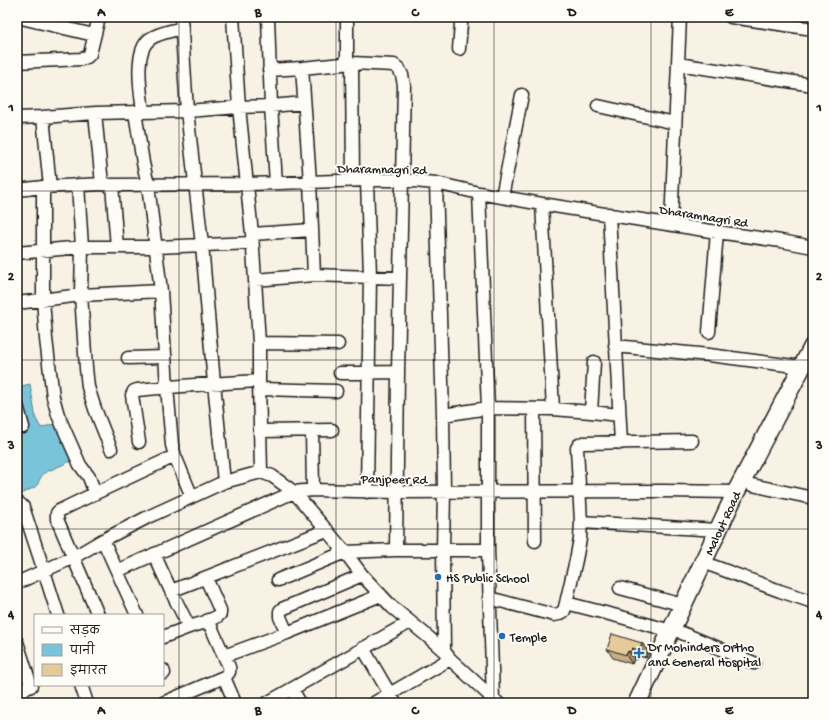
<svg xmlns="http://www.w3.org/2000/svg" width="830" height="720" viewBox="0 0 830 720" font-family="'Gochi Hand','Playpen Sans Deva',sans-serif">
	<rect width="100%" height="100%" fill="#f8f2e4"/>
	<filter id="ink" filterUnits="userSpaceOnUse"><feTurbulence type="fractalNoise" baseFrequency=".025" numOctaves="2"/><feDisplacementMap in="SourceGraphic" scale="8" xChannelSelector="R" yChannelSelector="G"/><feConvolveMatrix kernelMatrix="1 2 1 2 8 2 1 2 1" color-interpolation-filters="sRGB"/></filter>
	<g filter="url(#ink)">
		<path fill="#7ac4da" stroke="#54818e" d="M30 384 36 419 41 428 60 422 66 438 71 461 46 472C41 476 39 480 37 486L17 496V435L26 428 17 395V387Z"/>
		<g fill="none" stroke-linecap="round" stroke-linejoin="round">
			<defs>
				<path id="minor" d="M17 17 94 35
					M181 17 187 111 202 245 214 383 224 482
					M233 17 239 107 252 234 255 280 259 343V381L261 472
					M268 17 271 106 276 183
					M731 17 813 29
					M459 49 461 24 460 17
					M17 62 82 59 87 57 90 54 99 17
					M352 63 353 180
					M347 64V17
					M678 64 813 85
					M302 68 310 182 314 275
					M269 70 302 68 352 63 394 65 399 69 402 75 404 85 398 372 396 550
					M598 106 675 123
					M135 112 143 163 148 185 161 291 167 387 172 445 175 456 192 497
					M143 112C141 94 133 51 150 39 158 33 172 31 182 28
					M95 113 102 184
					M43 117 50 187
					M17 118 43 117 95 113 187 111 239 107 271 106 304 103
					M436 183 443 415 444 492 443 550 444 651
					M78 185 82 247 81 295 86 368 88 387 95 409 111 449
					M112 185 117 247
					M43 187V299L46 339 53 397 58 415 68 438 80 465 89 477 95 493
					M17 190 43 187 102 184 112 185 247 184 367 180H402L436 183 479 193 542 204 717 232 781 241 813 247
					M479 193 488 408V550L493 699 490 700
					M502 197 522 95
					M542 204 553 409
					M609 214 621 443
					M671 224 680 17
					M252 234 312 230
					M17 253 82 247H156L252 243
					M255 280 314 275 400 278
					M17 303 81 295 161 291
					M709 332 717 232
					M259 343 338 344
					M615 346 709 355 802 367
					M128 358 165 357
					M340 373 398 372
					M260 389 336 391
					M17 405 23 427
					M534 409 535 541
					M591 412 594 362
					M443 415 488 408 553 409 591 412 619 415
					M260 431 332 430
					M312 431 313 490
					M139 442 132 395 134 391 137 390C178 386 218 383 259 381
					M752 485 813 498
					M367 492 370 276 367 180
					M17 504H20L23 507 44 571 58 615
					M581 522 718 530
					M103 540 117 571
					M154 554 171 591 189 627C199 624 213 621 220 614V610L206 578
					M713 566 780 591 813 602
					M278 580 345 552 396 550H488
					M17 583 74 557 103 540 148 517 224 482 261 472 272 476 294 492 345 552 362 575 392 607 426 635 444 651 450 659 498 703
					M620 588 683 605
					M171 591 327 530
					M489 598 554 615 559 614 564 611 566 603 576 560 580 539 581 522 577 448 579 445 583 443 692 441
					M566 603 621 617 671 631
					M98 615 57 519V513L59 511C97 492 136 474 175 456
					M137 615 117 571 294 492 313 490 396 492 663 491 736 492
					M208 620 224 656
					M287 633 381 595
					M682 633 754 663
					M163 637 189 627
					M17 642 31 686 17 692
					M363 648 395 703
					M163 670 164 673
					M224 677 235 703
					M81 685 87 703
					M292 689 300 703
					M163 703 224 677C234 671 228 665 224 656L287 633 280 617V611L282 609 362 575
					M267 703 410 622
					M374 703 450 659"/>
				<g id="highway">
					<path id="s1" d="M637 703 736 492 813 346"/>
				</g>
			</defs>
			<use href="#minor" stroke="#1c1c1c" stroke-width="15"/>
			<use href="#highway" stroke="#1c1c1c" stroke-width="20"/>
			<use href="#minor" stroke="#fdfcf7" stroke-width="12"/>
			<use href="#highway" stroke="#fdfcf7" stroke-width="17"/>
		</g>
		<path fill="#c6af84" stroke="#1c1c1c" d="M642 643 648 651 646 658 638 656 637 660 634 659 632 664 613 658 607 649Z"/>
		<path fill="#a18e6c" stroke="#1c1c1c" d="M642 643 648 651 646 658 640 650Z
			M632 648 638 656 637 660 631 652Z
			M628 651 634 659 632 664 626 655Z"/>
		<path fill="#e6cb9a" stroke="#1c1c1c" d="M612 634 642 643 640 650 632 648 631 652 628 651 626 655 607 649Z"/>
	</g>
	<path fill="none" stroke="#1c1c1c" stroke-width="1" stroke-opacity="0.55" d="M179 17V703M336 17V703M494 17V703M651 17V703M17 191H813M17 360H813M17 529H813"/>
	<g fill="#1f6fb2" stroke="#fdfcf7" stroke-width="1.5">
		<circle cx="438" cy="577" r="4"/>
		<circle cx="502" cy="636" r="4"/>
		<path d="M637 647h4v4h4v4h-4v4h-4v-4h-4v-4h4z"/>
	</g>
	<g text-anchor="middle" stroke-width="4" stroke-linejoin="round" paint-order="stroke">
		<g font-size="13" fill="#1c1c1c" stroke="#fdfcf7">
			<text transform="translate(382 168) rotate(1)" y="5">Dharamnagri Rd</text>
			<text transform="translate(704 215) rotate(9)" y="5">Dharamnagri Rd</text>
			<text transform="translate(394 478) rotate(1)" y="5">Panjpeer Rd</text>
			<text dy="5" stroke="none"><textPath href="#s1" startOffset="199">Malout Road</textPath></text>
		</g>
		<g font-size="13" fill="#1c1c1c" stroke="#fdfcf7" text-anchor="start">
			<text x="446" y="582">HS Public School</text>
			<text x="510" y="641">Temple</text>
			<text x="648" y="651">Dr Mohinders Ortho<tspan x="648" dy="15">and General Hospital</tspan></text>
		</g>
	</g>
	<rect width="830" height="720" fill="none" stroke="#fdfcf7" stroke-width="44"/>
	<rect x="34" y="614" width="130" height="72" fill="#fdfcf7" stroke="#a3a29f"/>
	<rect x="42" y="627" width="20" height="6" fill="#fdfcf7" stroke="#a3a29f"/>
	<text x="70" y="634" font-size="12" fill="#1c1c1c">सड़क</text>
	<rect x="42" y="644" width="20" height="12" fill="#7ac4da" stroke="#a3a29f"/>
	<text x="70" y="654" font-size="12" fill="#1c1c1c">पानी</text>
	<rect x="42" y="664" width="20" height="12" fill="#e6cb9a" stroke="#a3a29f"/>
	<text x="70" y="674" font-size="12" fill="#1c1c1c">इमारत</text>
	<rect x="22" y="22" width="786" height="676" fill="none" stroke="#1c1c1c" stroke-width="1.5"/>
	<g font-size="13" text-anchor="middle" font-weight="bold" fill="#1c1c1c">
		<text x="101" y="16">A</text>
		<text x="258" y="16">B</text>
		<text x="415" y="16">C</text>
		<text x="572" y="16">D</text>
		<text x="729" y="16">E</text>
		<text x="11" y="111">1</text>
		<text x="819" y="111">1</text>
		<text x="11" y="280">2</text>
		<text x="819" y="280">2</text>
		<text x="11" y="449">3</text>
		<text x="819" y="449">3</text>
		<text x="11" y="618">4</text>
		<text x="819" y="618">4</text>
		<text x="101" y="714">A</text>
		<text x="258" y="714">B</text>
		<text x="415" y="714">C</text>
		<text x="572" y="714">D</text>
		<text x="729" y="714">E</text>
	</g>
</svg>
